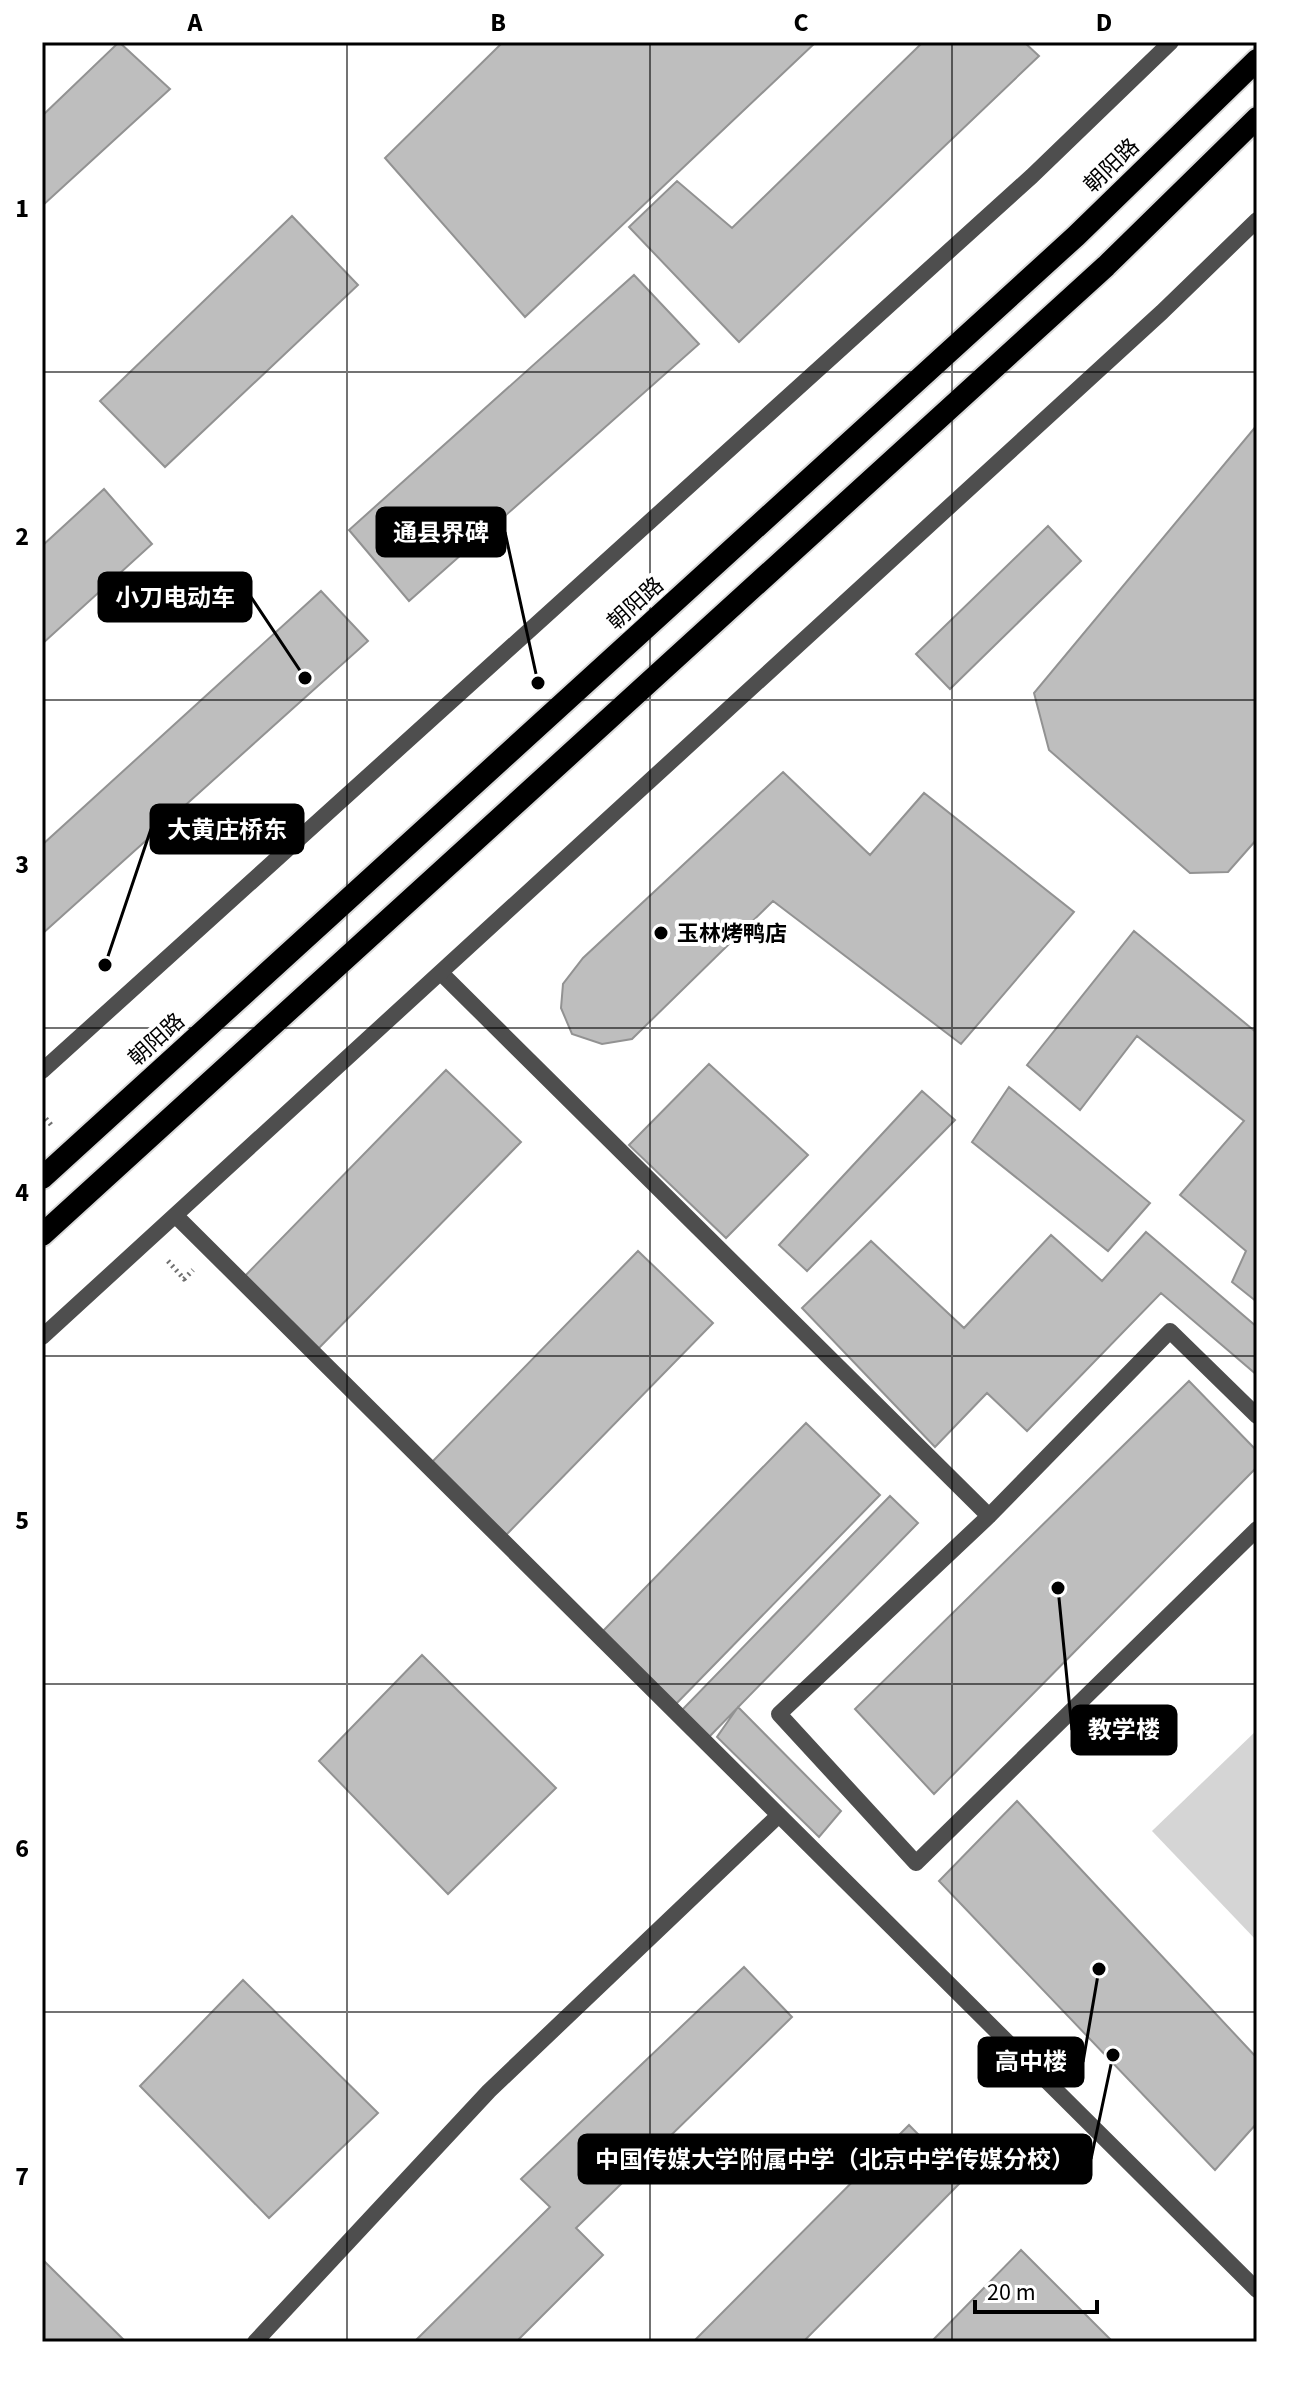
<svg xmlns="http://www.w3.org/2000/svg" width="1299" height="2384" viewBox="0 0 1299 2384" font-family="'Source Sans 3','Noto Sans SC',sans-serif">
	<rect width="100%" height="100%" fill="#fff"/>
	<path fill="#d5d5d5" d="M1257 1730V1941L1152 1831Z"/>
	<path fill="#bebebe" stroke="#929292" stroke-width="2" d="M119 42 170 89 42 206V116Z
		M503 42H816L525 317 385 158Z
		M923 42H1024L1039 56 739 342 629 227 677 181 732 228Z
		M292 216 358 285 165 467 100 401Z
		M634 275 699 344 409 601 349 530Z
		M1257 425V839L1228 872 1190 873 1049 750 1034 693Z
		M104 489 152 544 42 644V546Z
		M1048 526 1081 561 950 689 916 654Z
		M321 591 368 641 42 934V845Z
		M783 772 870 855 924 793 1074 912 961 1044 773 901 632 1039 602 1044 572 1034 561 1008 563 984 583 958Z
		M1134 931 1257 1033V1302L1232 1282 1246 1251 1180 1195 1244 1121 1137 1036 1080 1110 1027 1065Z
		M709 1064 808 1155 726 1238 629 1145Z
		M446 1070 521 1142 314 1353 241 1280Z
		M1009 1087 1150 1203 1108 1251 972 1142Z
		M922 1091 955 1120 807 1271 779 1245Z
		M1146 1232 1257 1327V1375L1161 1293 1027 1431 987 1393 935 1447 802 1308 871 1241 964 1328 1051 1235 1102 1281Z
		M638 1251 713 1323 506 1535 432 1462Z
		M1189 1381 1257 1451V1467L934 1794 855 1709Z
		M806 1423 880 1495 673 1707 600 1634Z
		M890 1496 918 1523 709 1737 682 1710Z
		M422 1655 556 1788 448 1894 319 1761Z
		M738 1707 841 1811 819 1837 717 1737Z
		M1017 1801 1257 2058V2123L1215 2170 939 1881Z
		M744 1967 792 2017 576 2228 603 2255 516 2342H414L550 2207 521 2179Z
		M243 1980 378 2113 269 2218 140 2086Z
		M909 2125 963 2180 803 2342H693Z
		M1021 2250 1113 2342H931Z
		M42 2259 126 2342H42Z"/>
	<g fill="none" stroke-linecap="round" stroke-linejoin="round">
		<defs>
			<path id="trunk" d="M42 1178 1076 236 1257 60
				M42 1235 1106 266 1257 118"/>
		</defs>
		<use href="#trunk" stroke="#dbdbdb" stroke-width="26"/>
		<path stroke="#707070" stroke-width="5" stroke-dasharray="2 4" stroke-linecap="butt" d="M42 1114 52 1126
			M168 1261 184 1279 193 1270"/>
		<path stroke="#4e4e4e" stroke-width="16" d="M441 973 989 1516
			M176 1216 1257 2290
			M1257 1416 1170 1331 989 1516 779 1714 916 1863 1257 1529
			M255 2342 489 2091 779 1815"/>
		<path stroke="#4e4e4e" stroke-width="16" d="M42 1071 1032 176 1171 42
			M42 1337 1162 312 1257 220"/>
		<use href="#trunk" stroke="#000" stroke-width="22"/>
	</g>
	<path fill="none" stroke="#000" stroke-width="2" stroke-opacity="0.55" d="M347 42V2342M650 42V2342M952 42V2342M42 372H1257M42 700H1257M42 1028H1257M42 1356H1257M42 1684H1257M42 2012H1257"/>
	<circle fill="#000" stroke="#fff" stroke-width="3" cx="661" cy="933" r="8"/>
	<g text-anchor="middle" stroke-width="8" stroke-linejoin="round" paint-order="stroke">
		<g font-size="22" fill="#000" stroke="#fff">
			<text transform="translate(1111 165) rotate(-44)" y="8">朝阳路</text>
			<text transform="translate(635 603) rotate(-42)" y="8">朝阳路</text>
			<text transform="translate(156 1039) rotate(-42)" y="8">朝阳路</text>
		</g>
		<g font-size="22" font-weight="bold" fill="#000" stroke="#fff" text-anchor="start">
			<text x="677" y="941">玉林烤鸭店</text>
		</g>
	</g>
	<path fill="none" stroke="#000" stroke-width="3" d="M538 683L505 532M305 678L251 597M105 965L151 829M1058 1588L1072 1730M1099 1969L1083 2062M1113 2055L1091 2159"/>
	<g fill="#000" stroke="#fff" stroke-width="3">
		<circle cx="538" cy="683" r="8"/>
		<circle cx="305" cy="678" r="8"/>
		<circle cx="105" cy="965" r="8"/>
		<circle cx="1058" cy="1588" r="8"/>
		<circle cx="1099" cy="1969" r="8"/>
		<circle cx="1113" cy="2055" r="8"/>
	</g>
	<g fill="#000" stroke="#000" stroke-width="3">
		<rect x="377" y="508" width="128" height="48" rx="8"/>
		<rect x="99" y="573" width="152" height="48" rx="8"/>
		<rect x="151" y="805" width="152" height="48" rx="8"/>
		<rect x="1072" y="1706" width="104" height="48" rx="8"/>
		<rect x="979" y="2038" width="104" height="48" rx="8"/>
		<rect x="579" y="2135" width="512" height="48" rx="8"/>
	</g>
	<g font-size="24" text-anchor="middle" font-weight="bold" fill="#fff">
		<text x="441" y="541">通县界碑</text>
		<text x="175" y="606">小刀电动车</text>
		<text x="227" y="838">大黄庄桥东</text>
		<text x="1124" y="1738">教学楼</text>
		<text x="1031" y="2070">高中楼</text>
		<text x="835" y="2168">中国传媒大学附属中学（北京中学传媒分校）</text>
	</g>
	<rect width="1299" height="2384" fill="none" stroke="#ffffff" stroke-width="88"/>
	<path d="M975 2300v12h122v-12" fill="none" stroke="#000000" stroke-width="4"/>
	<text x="987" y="2300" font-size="24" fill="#000000" stroke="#ffffff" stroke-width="6" paint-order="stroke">20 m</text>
	<rect x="44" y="44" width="1211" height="2296" fill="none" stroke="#000" stroke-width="3"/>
	<g font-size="26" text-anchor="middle" font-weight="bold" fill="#000">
		<text x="195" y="31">A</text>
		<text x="498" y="31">B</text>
		<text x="801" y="31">C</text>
		<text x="1104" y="31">D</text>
		<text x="22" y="217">1</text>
		<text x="22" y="545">2</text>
		<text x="22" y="873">3</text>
		<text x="22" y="1201">4</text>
		<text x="22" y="1529">5</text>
		<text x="22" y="1857">6</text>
		<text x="22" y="2185">7</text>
	</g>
</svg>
